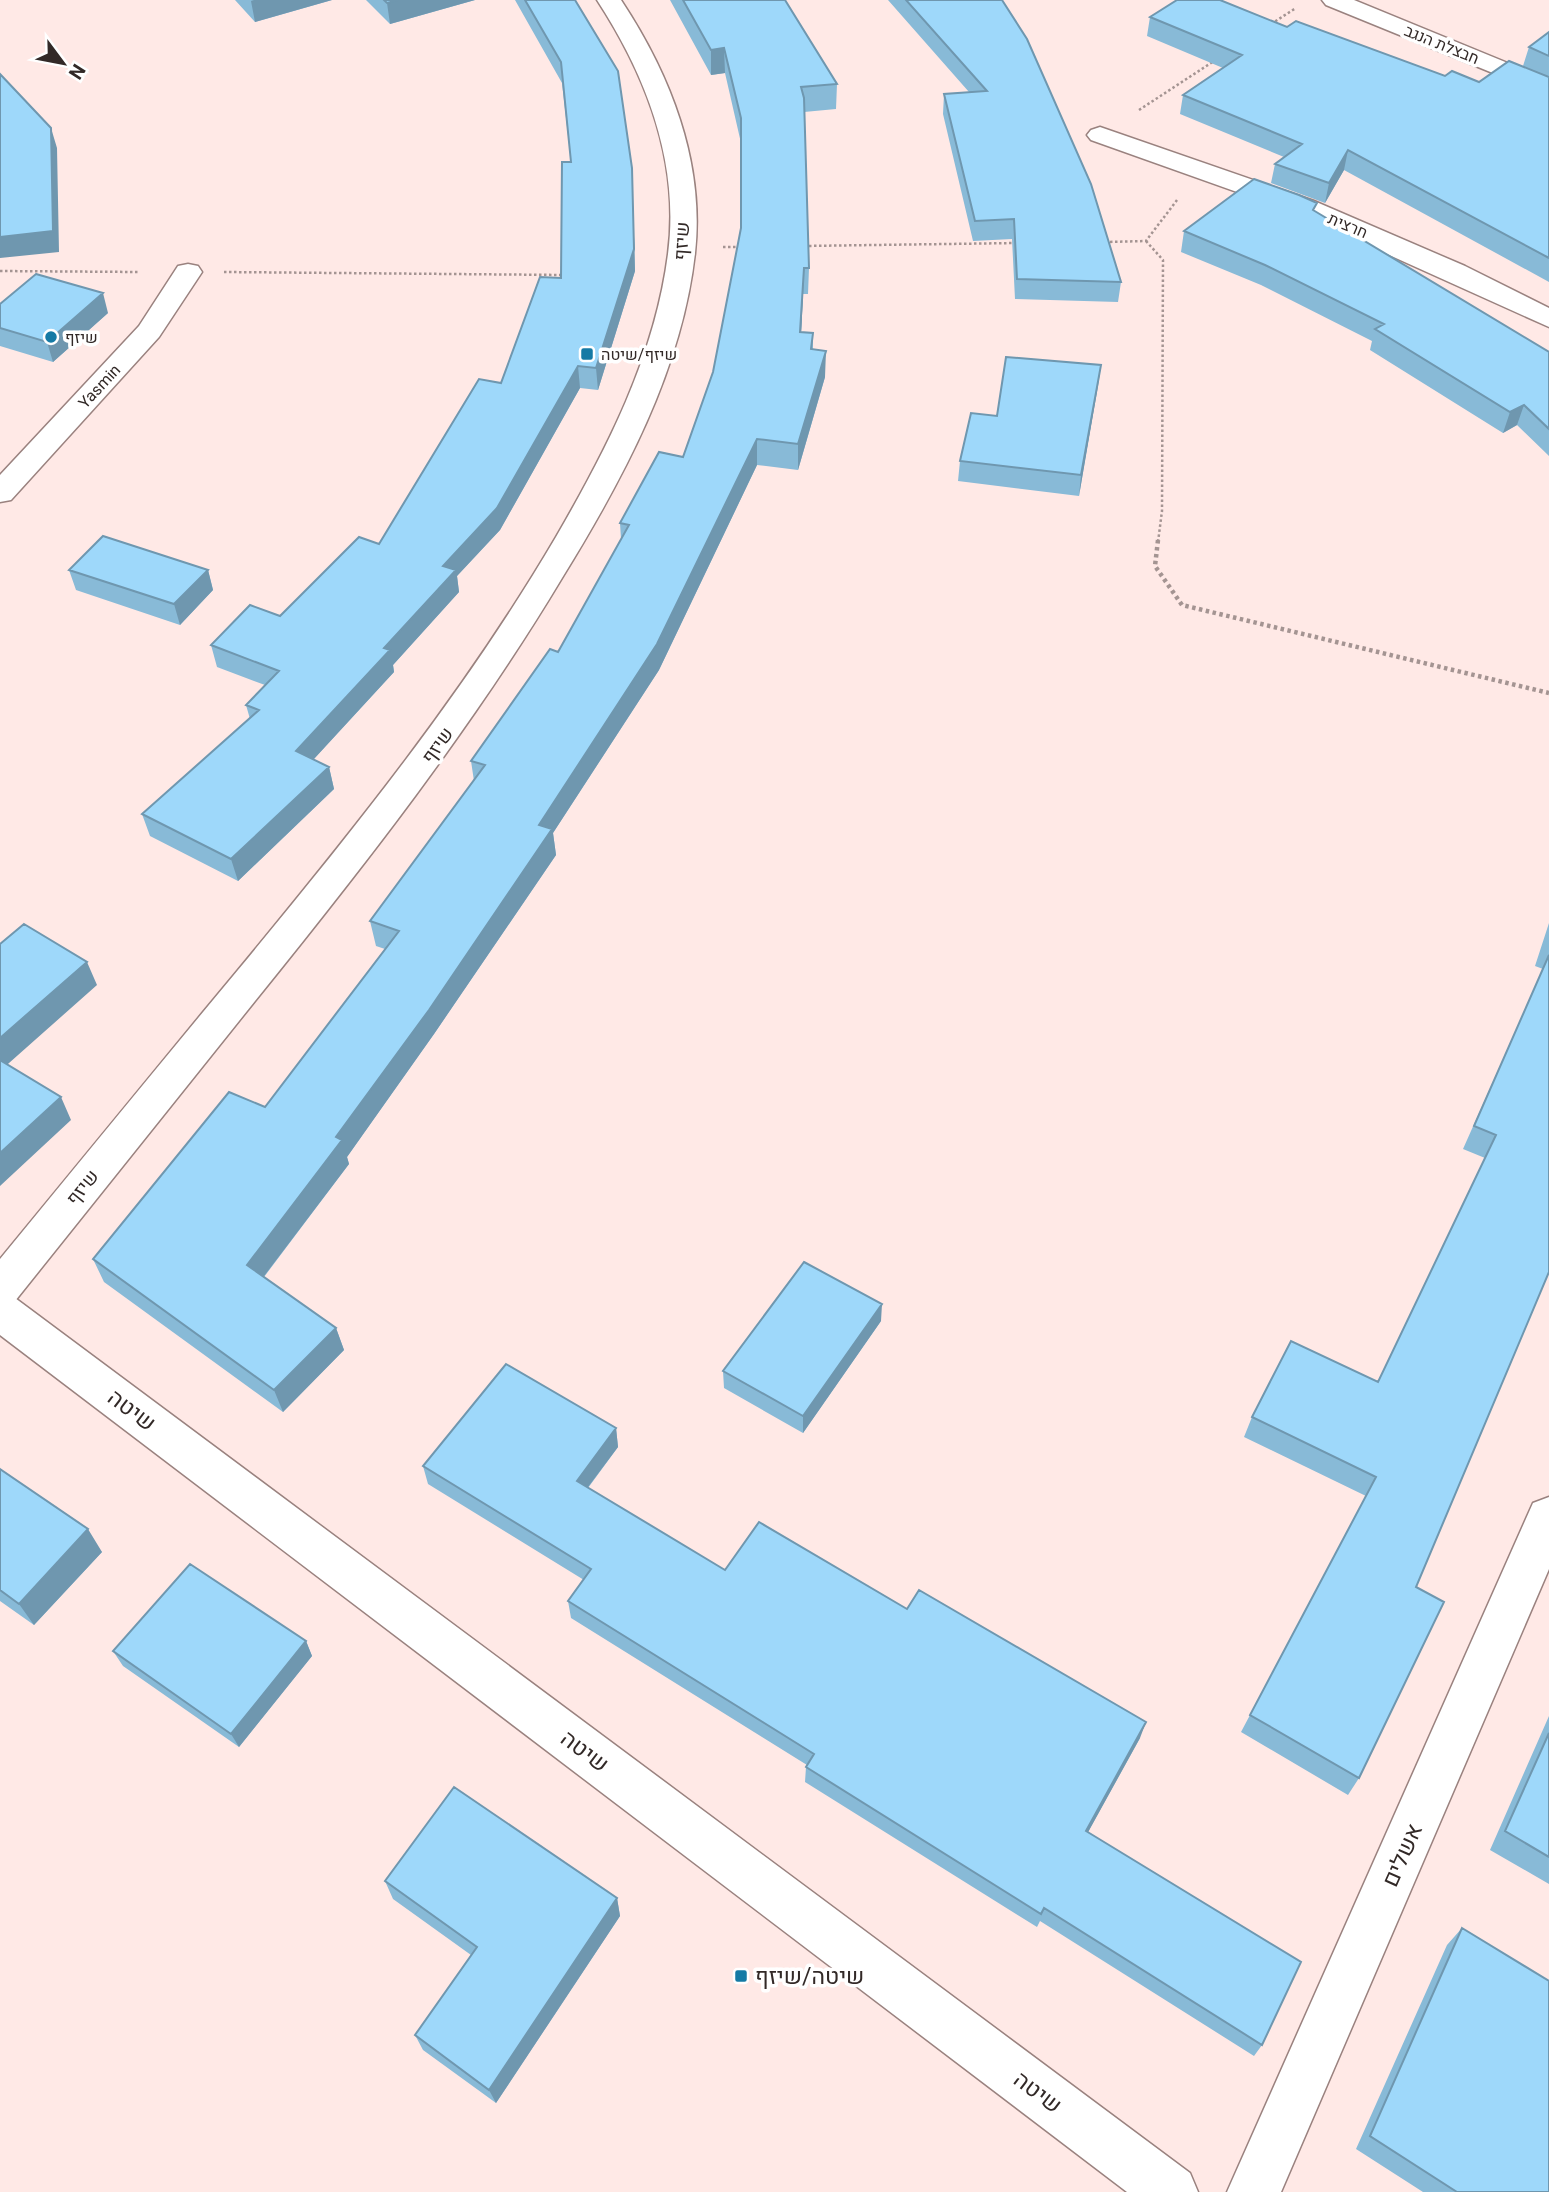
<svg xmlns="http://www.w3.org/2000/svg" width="1549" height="2192" viewBox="0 0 1549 2192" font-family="Roboto,Heebo,sans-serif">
	<rect width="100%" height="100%" fill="#ffe9e6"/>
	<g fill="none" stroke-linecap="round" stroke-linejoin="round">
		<defs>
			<path id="street" d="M597 0H621C670 74 705 162 695 253 682 370 623 479 562 578 472 728 365 865 255 1001 175 1101 95 1201 15 1301L0 1307V1259C79 1163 158 1066 238 970 352 832 465 692 556 537 607 449 655 356 668 254 680 163 646 75 597 0Z
				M1100 127 1314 201 1465 266 1549 308V327L1296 213 1091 140 1087 135 1091 130Z
				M188 264 198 266 202 272 159 337 11 500 0 502V475L139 326 178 266Z
				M1549 1497V1569L1281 2192H1227L1533 1503Z"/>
			<path id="secondary" d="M1322 0H1354L1549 80V96L1326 5Z
				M0 1293 15 1298 1190 2173 1198 2192H1127L0 1335Z"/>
		</defs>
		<use href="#street" stroke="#9a827f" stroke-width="3"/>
		<use href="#secondary" stroke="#9a827f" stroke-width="3"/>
		<path stroke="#a49492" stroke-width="2.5" stroke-dasharray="2.5 2.5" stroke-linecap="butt" d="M1271 24 1296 8
			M1139 110 1214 61
			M1146 241 1163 260 1162 511 1158 542
			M1105 242 1146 241 1177 200
			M804 246 1016 243
			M723 247H743
			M0 271 138 272
			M224 272 565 275"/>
		<path stroke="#a49492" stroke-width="4.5" stroke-dasharray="3.5 3.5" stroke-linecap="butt" d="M1158 540 1155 566 1182 605 1549 693"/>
		<use href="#street" fill="#fff" fill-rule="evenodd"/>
		<use href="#secondary" fill="#fff" fill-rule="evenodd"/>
	</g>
	<path fill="#88bad7" d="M235 0H332L255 22Z
		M366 0H475L390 24Z
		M515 0H575L632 168 635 271 598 390 580 388 500 530 457 576 459 592 393 665 394 672 313 760 329 767 334 789 238 881 150 836 142 814 250 719 246 705 265 685 217 667 211 645 280 616 379 544 501 383 561 278 571 162 562 83Z
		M670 0H785L837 84 836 109 804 112 809 268 808 294H803L801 332 813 333V349L825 377 798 470 757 465 659 670 553 833 556 855 434 1034 347 1157 349 1164 264 1277 336 1328 344 1350 283 1412 104 1282 93 1259 265 1107 385 949 376 946 370 921 474 781 471 761 558 652 621 539 620 523 683 457 713 372 741 228V143L725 73 711 75Z
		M888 0H1002L1121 282 1118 302 1015 299 1012 239 973 241 943 114 944 94 969 92Z
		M1150 17 1287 27 1445 76 1479 82 1523 66 1529 47 1549 32V282L1344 170 1325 203 1271 183 1275 164 1284 157 1180 114 1183 95 1223 68 1147 36Z
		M1315 211 1549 352V456L1517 425 1503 433 1370 350 1372 341 1261 285 1181 252 1184 231Z
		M0 304 108 313 53 362 0 346Z
		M1101 365 1079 496 958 481 960 461 997 416Z
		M69 570H208L213 590 180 625 76 590Z
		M1549 923V1221L1416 1587 1359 1778 1348 1795 1241 1732 1366 1496 1244 1437 1252 1417 1378 1382 1485 1158 1463 1149 1543 969 1535 966Z
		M881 1321 803 1433 724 1388 723 1371Z
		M616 1428 618 1447 588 1488 725 1570 907 1609 1140 1738 1088 1832 1262 2045 1254 2056 1040 1921 1037 1927 805 1782 806 1767 807 1765 571 1618 568 1601 584 1580 428 1484 423 1466Z
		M0 1469 102 1552 34 1625 0 1601Z
		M306 1641 312 1656 239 1747 123 1666 113 1651Z
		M1549 1716V1884L1490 1850Z
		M385 1881 617 1898 620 1916 496 2103 423 2050 415 2035 471 1955 393 1899Z
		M1462 1928 1549 2192H1423L1356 2149 1447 1945Z"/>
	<path fill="#6f97af" d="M254 0H332L255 22 251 1Z
		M398 0H475L390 24 387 3Z
		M724 48 725 73 711 75V50Z
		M51 128 57 148 59 252 0 258V237Z
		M1348 150 1344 170 1325 203 1329 183Z
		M632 168 635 271 598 390 596 368Z
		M804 268 803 294 800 358V332Z
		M103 293 108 313 53 362 47 342Z
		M826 351 825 377 798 470V444Z
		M1101 365 1098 386 1079 496 1081 475Z
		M578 366 580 388 500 530 457 576 459 592 393 665 394 672 301 773 296 751 384 648 443 566Z
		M1524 405 1517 425 1503 433 1510 412Z
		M757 439V465L659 670 553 833 556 855 434 1034 347 1157 349 1164 255 1288 247 1265 336 1137 539 825Z
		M208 570 213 590 180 625 174 604Z
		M329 767 334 789 238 881 231 859Z
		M87 962 97 985 0 1071V1038Z
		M61 1097 71 1120 0 1186V1153Z
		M882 1304 881 1321 803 1433V1416Z
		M336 1328 344 1350 283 1412 274 1390Z
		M616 1428 618 1447 579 1499 577 1481Z
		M88 1529 102 1552 34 1625 19 1604Z
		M306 1641 312 1656 239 1747 231 1734Z
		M1146 1722 1140 1738 1081 1845 1086 1831Z
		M617 1898 620 1916 496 2103 489 2090Z"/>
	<path fill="#9ed8fa" stroke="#6f97af" stroke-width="2" d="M384 0H398L387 3Z
		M525 0H575L618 71 632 168 634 249 596 368 578 366 497 508 443 566 456 570 384 648 390 650 296 751 329 767 231 859 142 814 259 710 246 705 279 671 211 645 250 605 280 616 359 537 379 544 479 379 501 383 540 277 561 278 562 162H571L561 62Z
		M683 0H785L837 84 801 87 804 98 809 268H804L800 332 813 333 811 349 826 351 798 444 757 439 657 644 539 825 552 829 429 1010 336 1137 342 1140 247 1265 336 1328 274 1390 93 1259 229 1092 265 1107 399 931 370 921 485 765 471 761 550 649 558 652 629 525 620 523 659 452 683 457 713 372 741 228V118L724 48 711 50Z
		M906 0H1002L1027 39 1091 184 1121 282 1017 279 1014 219 975 221 944 94 987 91Z
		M1177 0H1220L1287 27 1296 21 1445 76 1452 71 1479 82 1509 61 1549 77V258L1348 150 1329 183 1275 164 1302 144 1183 95 1242 55 1150 17Z
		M1549 32V56L1529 47Z
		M0 74 51 128 53 231 0 237Z
		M1254 179 1299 195 1317 203 1313 210 1549 352V429L1524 405 1510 412 1375 329 1384 324 1265 265 1184 231Z
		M36 274 103 293 47 342 0 328V304Z
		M1006 357 1101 365 1081 475 960 461 971 413 997 416Z
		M103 536 208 570 174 604 69 570Z
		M24 924 87 962 0 1038V944Z
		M1549 955V1272L1416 1587 1444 1602 1359 1778 1250 1715 1376 1477 1252 1417 1291 1341 1378 1382 1496 1135 1474 1126Z
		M0 1060 61 1097 0 1153Z
		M804 1262 882 1304 803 1416 723 1371Z
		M506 1364 616 1428 577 1481 725 1570 759 1522 907 1609 919 1590 1146 1722 1086 1831 1301 1962 1262 2045 1044 1908 1041 1914 806 1767 814 1754 568 1601 591 1569 423 1466Z
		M0 1469 88 1529 19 1604 0 1590Z
		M190 1564 306 1641 231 1734 113 1651Z
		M1549 1733V1857L1505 1831Z
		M454 1787 617 1898 489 2090 415 2035 477 1947 385 1881Z
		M1462 1928 1549 1981V2192H1457L1370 2136Z"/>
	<g fill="#157aa5" stroke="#fff" stroke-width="2.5">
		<circle cx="51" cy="337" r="7"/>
		<rect x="580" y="347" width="14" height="14" rx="3.5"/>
		<rect x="734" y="1969" width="14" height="14" rx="3.5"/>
	</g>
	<g text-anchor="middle" stroke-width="7" stroke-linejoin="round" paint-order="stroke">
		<g font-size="16" fill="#322927" stroke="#fff">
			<text transform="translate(1442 44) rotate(22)" y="6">חבצלת הנגב</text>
			<text transform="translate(1348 225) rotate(23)" y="6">חרצית</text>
			<text transform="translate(99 386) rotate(-47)" y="6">Yasmin</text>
		</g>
		<g font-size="16" fill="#322927" stroke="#fff" text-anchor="start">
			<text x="65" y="343">שיזף</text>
			<text x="601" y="360">שיזף/שיטה</text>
		</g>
		<g font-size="19" fill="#322927" stroke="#fff">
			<text transform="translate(681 241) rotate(-86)" y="7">שיזף</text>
			<text transform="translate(437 745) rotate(-54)" y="7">שיזף</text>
			<text transform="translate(82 1187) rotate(-51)" y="7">שיזף</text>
		</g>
		<g font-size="23" fill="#322927" stroke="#fff">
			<text transform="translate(132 1410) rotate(37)" y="8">שיטה</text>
			<text transform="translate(585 1751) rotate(37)" y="8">שיטה</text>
			<text transform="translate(1402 1855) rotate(-66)" y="8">אשלים</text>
			<text transform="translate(1038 2092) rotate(37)" y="8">שיטה</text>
		</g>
		<g font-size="23" fill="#322927" stroke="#fff" text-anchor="start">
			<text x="755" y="1984">שיטה/שיזף</text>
		</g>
	</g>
	<g transform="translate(63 63) rotate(122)" stroke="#ffffff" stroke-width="5" paint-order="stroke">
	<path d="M0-5L12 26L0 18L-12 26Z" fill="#322927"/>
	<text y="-10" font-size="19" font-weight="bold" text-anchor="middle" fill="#322927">N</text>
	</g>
</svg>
